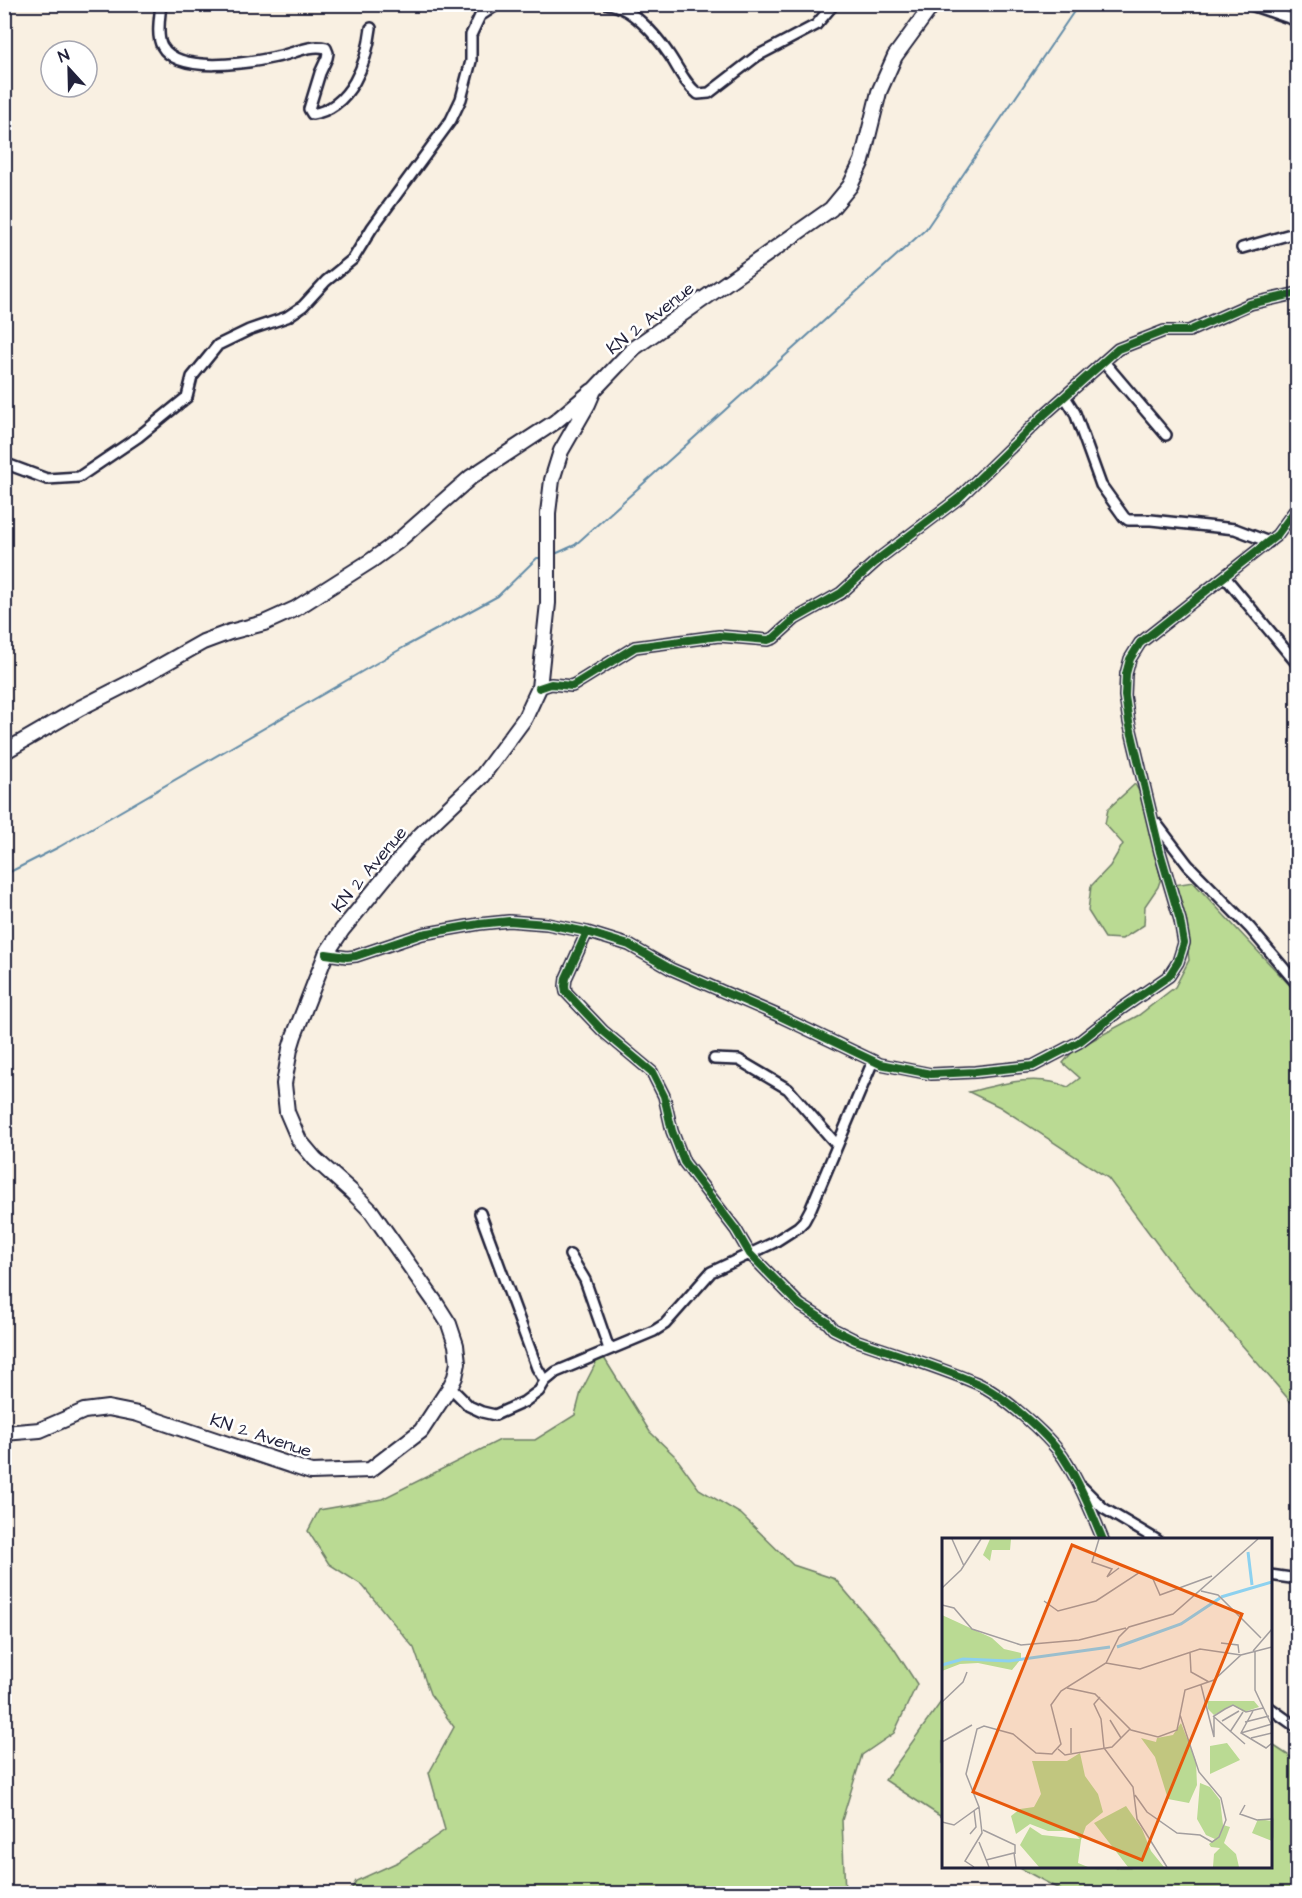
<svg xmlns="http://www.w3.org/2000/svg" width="1302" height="1898" viewBox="0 0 1302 1898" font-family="'Architects Daughter',sans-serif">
	<rect width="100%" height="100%" fill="#f9f0e2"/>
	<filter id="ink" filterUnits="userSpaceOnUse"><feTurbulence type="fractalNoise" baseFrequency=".0167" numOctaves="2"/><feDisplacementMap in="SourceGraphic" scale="12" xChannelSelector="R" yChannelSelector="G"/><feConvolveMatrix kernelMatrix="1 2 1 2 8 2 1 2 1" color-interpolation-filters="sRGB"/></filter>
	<g filter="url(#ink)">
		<path fill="#bada93" stroke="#6e7e67" stroke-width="1.5" d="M1135 784 1146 804 1152 831V843L1161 878 1158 887 1145 906 1144 925 1122 939 1105 938 1088 911 1091 886 1110 866 1123 844 1105 824 1108 809Z
			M1193 882 1297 993V1409L1173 1265 1108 1178 1000 1107 969 1092C1001 1084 1036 1073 1068 1087L1080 1078 1063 1063 1074 1050 1139 1015 1175 987 1189 960 1184 918 1174 885Z
			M601 1353 650 1432 675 1456 699 1489 741 1514 793 1565 835 1579 893 1647 917 1684 894 1733 862 1755 842 1820 845 1893 773 1894 764 1891 758 1894 349 1893 356 1881 398 1862 445 1830 429 1773 454 1727 430 1694 414 1648 362 1585 329 1564 308 1531 319 1510 382 1499 500 1440H535L575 1415 581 1392Z
			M943 1699V1818L885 1780Z
			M1271 1744 1297 1761V1893H1066L1018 1867 1270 1866Z"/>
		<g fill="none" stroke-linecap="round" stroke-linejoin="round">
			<path stroke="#628ba7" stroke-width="2" d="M555 554 575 545 926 229 1079 4
				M4 875 59 847 406 646 498 596 537 558H541"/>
			<defs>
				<path id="street" d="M161 4C160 16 156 36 162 46 178 75 249 63 276 57 293 54 309 44 326 48L328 53 327 58 320 73 309 109 312 114C351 108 367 62 371 28
					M608 4C630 6 656 35 668 53 678 67 684 83 698 94L709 93 757 56 816 25 834 4
					M1248 4 1298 21
					M1242 248 1298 232
					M1104 362 1166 435
					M1065 397 1075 413 1101 485 1124 517 1128 520H1151L1235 529 1269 542
					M4 463 47 479 79 477 138 437 187 397 192 377 218 345 249 330 287 317 303 306 326 281 353 259 372 228 451 120 461 99 471 61V35L480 16 498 4
					M1225 577 1298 665
					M539 688 551 684 572 686 635 647 719 636 768 640 774 638 795 619 841 593 881 557 959 498 1045 414 1118 349 1164 331H1189L1250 304 1298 293
					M1156 823 1188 865 1250 928 1298 985
					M587 932 566 978 565 986 566 992 603 1031 652 1072 664 1096 672 1131 684 1162 736 1230 750 1254 800 1305 827 1322 833 1329 855 1340C895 1354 937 1366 976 1383 1002 1394 1047 1434 1063 1457 1080 1483 1091 1511 1103 1540
					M326 954 347 957 356 956 422 934 479 924 509 921 547 924 587 932 629 945 671 969 777 1015 880 1064 931 1074 975 1072 1033 1066 1079 1042 1121 1009 1169 976 1178 962 1184 943 1180 920 1160 852 1129 722 1125 696 1126 674 1130 659 1140 643 1277 535 1298 506
					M714 1059 739 1060 788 1089 837 1145
					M480 1213 537 1368 545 1381
					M570 1255 585 1280 609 1349
					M450 1387 469 1406 482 1412 495 1415 524 1402 539 1391 545 1381 556 1372 654 1331 665 1324 711 1272 773 1243 798 1227 804 1221 811 1208 873 1061
					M1082 1487 1103 1508 1157 1540
					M1270 1575 1298 1579
					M1270 1708 1298 1728"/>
				<path id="secondary" d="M4 752 80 708 141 677 203 642 230 632 264 623 295 609 372 560 397 542 471 477 555 422 592 391
					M4 1433 40 1430 84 1411 108 1408 138 1414 311 1472 370 1470 421 1431 450 1387 455 1377 458 1363 456 1345 449 1324 435 1302 371 1211 352 1192 315 1159 299 1140 287 1112 284 1084 290 1049 294 1036 326 954 342 930 418 837 482 776 525 718 539 688 548 603V513L552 480 561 451 588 404 594 390 634 348 831 209 850 186 862 161 879 92 895 56 933 4"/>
			</defs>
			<use href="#street" stroke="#22223b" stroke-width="14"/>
			<use href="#secondary" stroke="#22223b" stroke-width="18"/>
			<use href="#street" stroke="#fff" stroke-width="9"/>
			<use href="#secondary" stroke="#fff" stroke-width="14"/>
			<defs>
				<path id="cycleway" d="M539 688 551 684 572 686 635 647 719 636 768 640 774 638 795 619 841 593 881 557 959 498 1045 414 1118 349 1164 331H1189L1250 304 1298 293
					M587 932 566 978 565 986 566 992 603 1031 652 1072 664 1096 672 1131 684 1162 736 1230 750 1254 800 1305 827 1322 833 1329 855 1340C895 1354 937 1366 976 1383 1002 1394 1047 1434 1063 1457 1080 1483 1091 1511 1103 1540
					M326 954 347 957 356 956 422 934 479 924 509 921 547 924 587 932 629 945 671 969 777 1015 880 1064 931 1074 975 1072 1033 1066 1079 1042 1121 1009 1169 976 1178 962 1184 943 1180 920 1160 852 1129 722 1125 696 1126 674 1130 659 1140 643 1277 535 1298 506"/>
			</defs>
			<use href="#cycleway" stroke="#fff" stroke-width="11"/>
			<use href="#cycleway" stroke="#1b5e20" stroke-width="8"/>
		</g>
	</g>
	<g text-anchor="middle" stroke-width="5" stroke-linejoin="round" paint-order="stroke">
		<g font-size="18" fill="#22223b" stroke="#fff">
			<text transform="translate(650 318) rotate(-38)" y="6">KN 2 Avenue</text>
			<text transform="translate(369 869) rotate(-50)" y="6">KN 2 Avenue</text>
			<text transform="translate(261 1435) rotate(18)" y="6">KN 2 Avenue</text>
		</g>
	</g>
	<g transform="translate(942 1538)">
		<rect width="330" height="330" fill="#f9f0e2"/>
		<path d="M48 1H69L68 12H50L48 23 41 17ZM0 77 50 100 62 111 79 115V121L70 132 36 125 18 126 0 133ZM265 163H312L317 169 302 174 291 167 272 177 266 171ZM239 185 254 223 255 247 247 265 226 261 213 219 199 200 214 204 215 200 231 197ZM285 205 298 222 268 236V208ZM138 215 143 238 156 256 161 274 144 288 139 302 136 325 146 329H97L78 307 88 289 100 297 138 301 130 293H106L88 286 74 296 69 278 78 271 92 269 99 256 90 223H125ZM258 245 268 249 278 262 281 287 288 289 282 305 294 316 297 329H271L272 316 278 310 269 309 267 306 273 301 264 297 255 281ZM184 268 200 291 209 313 222 329H186L152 285ZM316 281 330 283V303L310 295Z" fill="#bada93"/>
		<path fill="none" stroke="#8dd1ef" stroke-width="3" d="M306 14 310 47M279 59 330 44M175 109 239 86 278 60M0 127 21 121 67 123 168 109"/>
		<path fill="none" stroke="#a39e9f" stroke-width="1.5" d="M10 1 22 28M157 1 150 24 170 31 165 39 177 30M0 50 19 32 39 1M259 53 276 57 319 100M102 63 116 73 154 63 198 34 211 41 218 57 270 38M0 67 12 70 30 91 79 107 137 102 184 90M279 105 296 107 297 115M311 113 330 91M313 113V152L330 188M248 115 249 134 267 144M164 125 198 131 258 111 299 117M259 147 272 199V178L283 171 291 167 304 174 321 170M125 150 153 156 189 192 216 199 235 192 243 152 272 142 299 117 330 109M158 159 152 166 159 181 162 210 191 249 195 281 225 329M0 164 21 144 25 134M311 173 299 195 324 210 330 205M271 178 303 206M168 182 179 200M280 183 297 173M303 184 327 178M288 194 301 174M299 195 330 186M309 200 330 195M0 204 30 187M116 211 123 217 170 209 188 191M129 215V190M193 257 205 274 235 295 258 297 270 304 277 299 284 282 279 260 257 234 238 177M303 267 298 276 315 282 330 281M0 284 12 287 37 269 24 236 35 191 42 188 71 196 94 215 110 216 119 206 109 167 119 153 164 125 177 99 187 89 231 76 316 1M41 292 73 307V316M28 296 34 289 32 272M37 304 47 329M44 322 72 315 74 329M32 329 23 323 40 295 37 269"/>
		<path fill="#e8590c" fill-opacity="0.15" stroke="#e8590c" stroke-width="3" d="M130 7 300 76 200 322 31 254Z"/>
		<rect width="330" height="330" fill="none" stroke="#22223b" stroke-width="3"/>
	</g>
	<rect width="1302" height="1898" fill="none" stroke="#fff" stroke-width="24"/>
	<rect x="12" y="12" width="1278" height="1874" fill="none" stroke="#22223b" stroke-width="2" filter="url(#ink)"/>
	<g transform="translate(69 69) rotate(338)"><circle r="28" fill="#ffffff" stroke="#a7a7b1" stroke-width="1.5"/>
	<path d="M0-4.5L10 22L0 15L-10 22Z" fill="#22223b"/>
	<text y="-9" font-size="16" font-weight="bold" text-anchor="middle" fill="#22223b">N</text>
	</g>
</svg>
